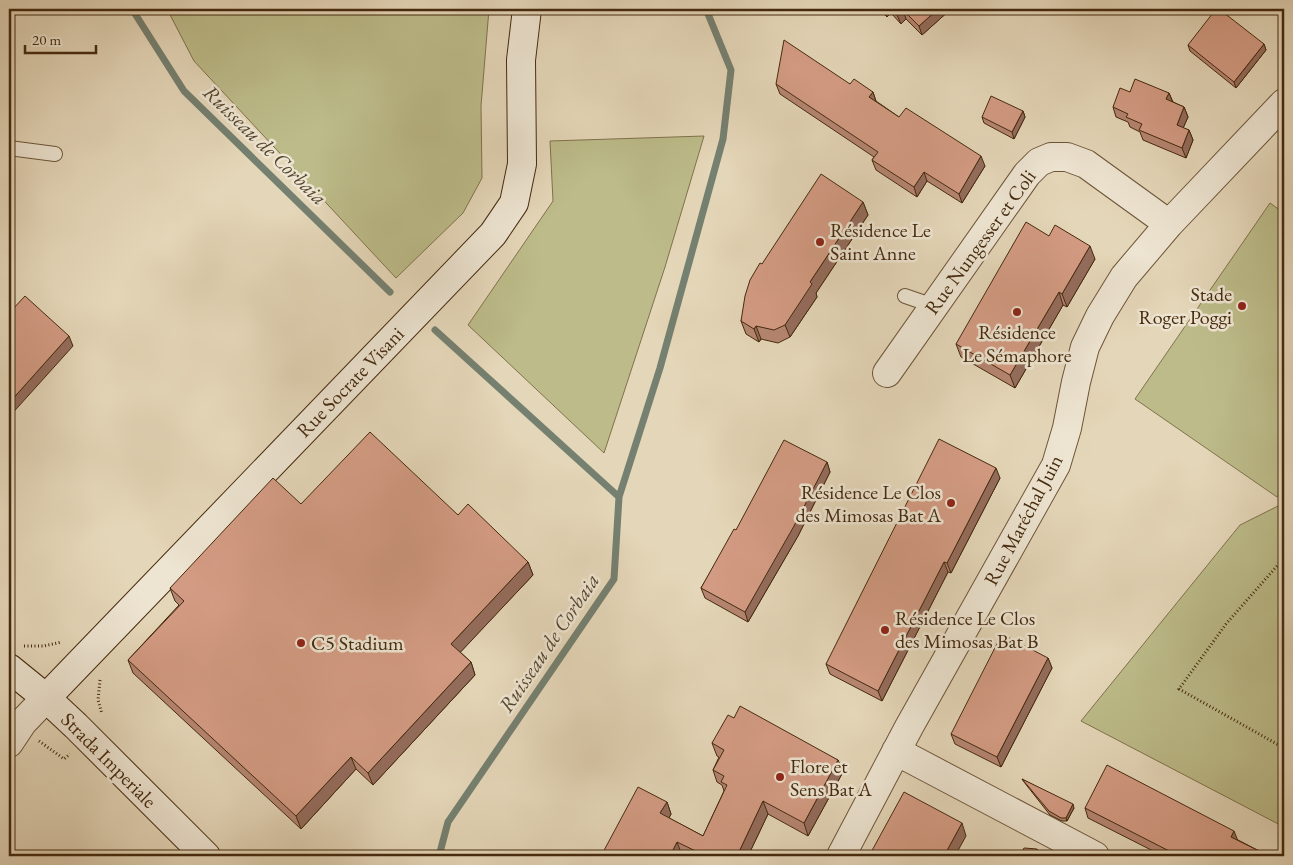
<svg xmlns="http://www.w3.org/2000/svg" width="1293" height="865" viewBox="0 0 1293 865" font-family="'EB Garamond',serif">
	<rect width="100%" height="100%" fill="#e4d6b8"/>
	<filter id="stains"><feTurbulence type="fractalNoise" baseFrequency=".004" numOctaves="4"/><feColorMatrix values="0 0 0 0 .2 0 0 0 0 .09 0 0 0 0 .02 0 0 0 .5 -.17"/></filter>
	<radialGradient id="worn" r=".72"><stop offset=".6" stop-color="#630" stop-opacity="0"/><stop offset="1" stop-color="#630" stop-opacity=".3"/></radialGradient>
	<path fill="#bcbb89" stroke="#80724c" d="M167 9H489L481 106 482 178 463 213 396 278 194 61Z
		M704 136 665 267 604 453 468 325 553 201 550 141Z
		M1270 203 1284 213V486L1277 497 1135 399Z
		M1284 503V827L1081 721 1240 525Z"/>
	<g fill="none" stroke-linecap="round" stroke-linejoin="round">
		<path stroke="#758070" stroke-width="7" d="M132 9 184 91 390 292
			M435 330 619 497 614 579 448 822 439 856
			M619 497 660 368 723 139 731 70 706 9"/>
		<defs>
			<path id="lane" d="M9 148 55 154
				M905 296 934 306"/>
			<path id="street" d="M887 373 1027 174 1039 162 1051 157H1067L1086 164 1169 224
				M9 743 23 722 46 698
				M896 751 1095 856
				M841 856 909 727 1056 465 1067 428 1076 382 1085 347 1100 316 1124 277 1169 224 1284 103"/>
			<path id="secondary" d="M9 668 46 698 76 726 206 856
				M46 698 493 234 514 203 522 164 521 60 527 9"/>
		</defs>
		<use href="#lane" stroke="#6d5538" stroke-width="16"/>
		<use href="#street" stroke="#6d5538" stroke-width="30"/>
		<use href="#secondary" stroke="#452a0e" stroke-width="30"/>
		<path stroke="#452a0e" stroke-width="3" stroke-dasharray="1 2.5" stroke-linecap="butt" d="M1284 558 1226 624 1179 689 1284 748
			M24 646H44L62 642
			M100 680 98 700 102 714
			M39 741 64 759 70 754
			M1284 776V777"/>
		<use href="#lane" stroke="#ede4d1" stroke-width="14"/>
		<use href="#street" stroke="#ede4d1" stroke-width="28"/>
		<use href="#secondary" stroke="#ede4d1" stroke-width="28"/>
	</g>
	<path fill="#b58571" stroke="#452a0e" d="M879 9H951L922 35 906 19 901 24 891 13 887 17Z
		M1264 44 1266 50 1236 88 1190 51 1188 45Z
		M776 84H850L873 92 876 101 899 117 985 166 962 203 927 181 917 197 876 170 872 160 874 157 780 94Z
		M1130 92 1169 93 1173 102 1184 107 1188 117 1183 128 1189 130 1193 140 1186 158 1143 140 1140 132 1130 127 1128 122 1116 117 1113 107Z
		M1023 111 1025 117 1014 139 984 123 982 117Z
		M863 202 868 215 816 293 817 297 790 337 778 343 761 339 759 342 746 334 741 321 762 264Z
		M1049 236 1095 259 1067 307 1063 305 1015 388 961 357 956 344Z
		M827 462 830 472 798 536 748 622 705 598 701 588 736 530Z
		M1000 478 951 573 948 572 882 701 830 674 826 664Z
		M301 504 458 515 528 562 533 575 460 652 471 662 475 675 373 785 356 769 301 829 133 673 128 660 179 605 175 601 170 588Z
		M1048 658 1052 668 1001 767 955 744 951 734Z
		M734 718 838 760 843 772 808 836 768 814 748 856H685L682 855 681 856H601L667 802 671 814 669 818 703 836 724 791 722 785 717 782 713 770 719 757 717 756 712 743Z
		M1022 779 1074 808 1067 821H1062L1050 815 1024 782Z
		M1085 808 1238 840 1269 856H1163L1088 818Z"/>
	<path fill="#946c5c" stroke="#452a0e" d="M884 9H889L891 13 887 17Z
		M938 9H951L922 35 919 26Z
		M903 10 906 19 901 24 897 15Z
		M1264 44 1266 50 1236 88 1234 82Z
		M873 92 876 102 869 97Z
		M1169 93 1173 103 1166 99Z
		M1184 107 1188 117 1180 135 1177 125Z
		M1023 111 1025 117 1014 139 1012 132Z
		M1189 130 1193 140 1186 158 1182 148Z
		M981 156 985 166 962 203 959 194Z
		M924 172 927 181 917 197 914 187Z
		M863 202 868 215 816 293 817 297 790 337 785 325 810 282Z
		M1090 246 1095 259 1067 307 1062 294Z
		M1059 292 1063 305 1015 388 1010 375Z
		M756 326 761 339 759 342 754 329Z
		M69 336 73 346 9 417V403Z
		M827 462 830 472 798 536 748 622 745 612Z
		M996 468 1000 478 951 573 947 563Z
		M528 562 533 575 456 657 451 644Z
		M944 562 948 572 882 701 878 691Z
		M1048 658 1052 668 1001 767 997 757Z
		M471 662 475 675 373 785 368 773Z
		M351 757 356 769 301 829 296 816Z
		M838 760 843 772 808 836 804 823Z
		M763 801 768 814 748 856H737Z
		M667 802 671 814 665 825 660 813Z
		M1073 804 1074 808 1067 821 1066 818Z
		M962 823 966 836 955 856H944Z
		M1234 831 1238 841 1231 837Z
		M677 842 682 855 681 856H670Z"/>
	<path fill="#d39b83" stroke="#452a0e" d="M892 9H938L919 26 903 10 897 15Z
		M1216 9H1219L1264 44 1234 82 1188 45Z
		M784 40 850 84 854 79 873 92 869 97 899 117 906 108 981 156 959 194 924 172 914 187 872 160 878 152 776 84Z
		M1135 79 1169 93 1166 99 1184 107 1177 125 1189 130 1182 148 1139 130 1142 124 1126 117 1128 114 1113 107 1120 88 1130 92Z
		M991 96 1023 111 1012 132 982 117Z
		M821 174 863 202 810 282 812 284 785 325 774 330 756 326 754 329 741 321 745 296 750 280 760 263 762 264Z
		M1026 222 1049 236 1055 225 1090 246 1062 294 1059 292 1010 375 956 344Z
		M25 296 69 336 9 403V306L12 310Z
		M370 432 458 515 468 504 528 562 451 644 471 662 368 773 351 757 296 816 128 660 184 601 170 588 273 478 301 504Z
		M939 439 996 468 947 563 944 562 878 691 826 664Z
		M784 440 827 462 794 526 745 612 701 588 734 529 736 530Z
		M1002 634 1048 658 997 757 951 734Z
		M740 706 838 760 804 823 763 801 737 856H706L677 842 670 856H601L638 787 667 802 660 813 703 836 727 785 721 782 724 776 713 770 724 750 712 743 728 715 734 718Z
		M1107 765 1234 831 1231 837 1269 856H1179L1085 808Z
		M1022 779 1073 804 1066 818H1061L1049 811Z
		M904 792 962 823 944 856H869Z
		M1024 848 1037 849 1043 856H1020Z"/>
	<g fill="#8f2418" stroke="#ede4d1" stroke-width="2">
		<circle cx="820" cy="242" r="5"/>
		<circle cx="1242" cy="306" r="5"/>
		<circle cx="1017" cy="312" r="5"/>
		<circle cx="951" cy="503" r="5"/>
		<circle cx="885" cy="630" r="5"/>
		<circle cx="301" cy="643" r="5"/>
		<circle cx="780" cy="777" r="5"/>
	</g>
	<g text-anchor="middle" stroke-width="5" stroke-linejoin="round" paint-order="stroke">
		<g font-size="20" fill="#452a0e" stroke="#ede4d1" text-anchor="start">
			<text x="830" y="237">Résidence Le<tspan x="830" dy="23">Saint Anne</tspan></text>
			<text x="1232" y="301" text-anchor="end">Stade<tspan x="1232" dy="23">Roger Poggi</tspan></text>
			<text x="1017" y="339" text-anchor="middle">Résidence<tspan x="1017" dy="23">Le Sémaphore</tspan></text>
			<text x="941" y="499" text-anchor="end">Résidence Le Clos<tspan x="941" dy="23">des Mimosas Bat A</tspan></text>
			<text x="895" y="625">Résidence Le Clos<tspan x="895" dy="23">des Mimosas Bat B</tspan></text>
			<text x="311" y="650">C5 Stadium</text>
			<text x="790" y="773">Flore et<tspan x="790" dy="23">Sens Bat A</tspan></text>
		</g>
		<g font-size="20" fill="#452a0e" stroke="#ede4d1">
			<text transform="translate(980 242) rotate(-54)" y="7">Rue Nungesser et Coli</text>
			<text transform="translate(350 382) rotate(-46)" y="7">Rue Socrate Visani</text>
			<text transform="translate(1023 520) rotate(-62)" y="7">Rue Maréchal Juin</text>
			<text transform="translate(109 760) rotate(45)" y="7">Strada Imperiale</text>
		</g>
		<g font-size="21" font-style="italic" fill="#55472f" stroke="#ede4d1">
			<text transform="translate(265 145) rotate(44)" y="7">Ruisseau de Corbaia</text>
			<text transform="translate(549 643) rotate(-56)" y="7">Ruisseau de Corbaia</text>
		</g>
	</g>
	<rect width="1293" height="865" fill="none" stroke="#e4d6b8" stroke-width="30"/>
	<rect x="10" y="10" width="1273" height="845" fill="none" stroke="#452a0e" stroke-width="2.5"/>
	<rect x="15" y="15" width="1263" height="835" fill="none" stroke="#452a0e"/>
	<path d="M25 45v8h71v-8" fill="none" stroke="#452a0e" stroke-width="2.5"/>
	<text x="32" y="45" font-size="15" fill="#452a0e" stroke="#ede4d1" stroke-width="4" paint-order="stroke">20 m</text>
	<rect width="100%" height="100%" filter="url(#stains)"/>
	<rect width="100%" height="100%" fill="url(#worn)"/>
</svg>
